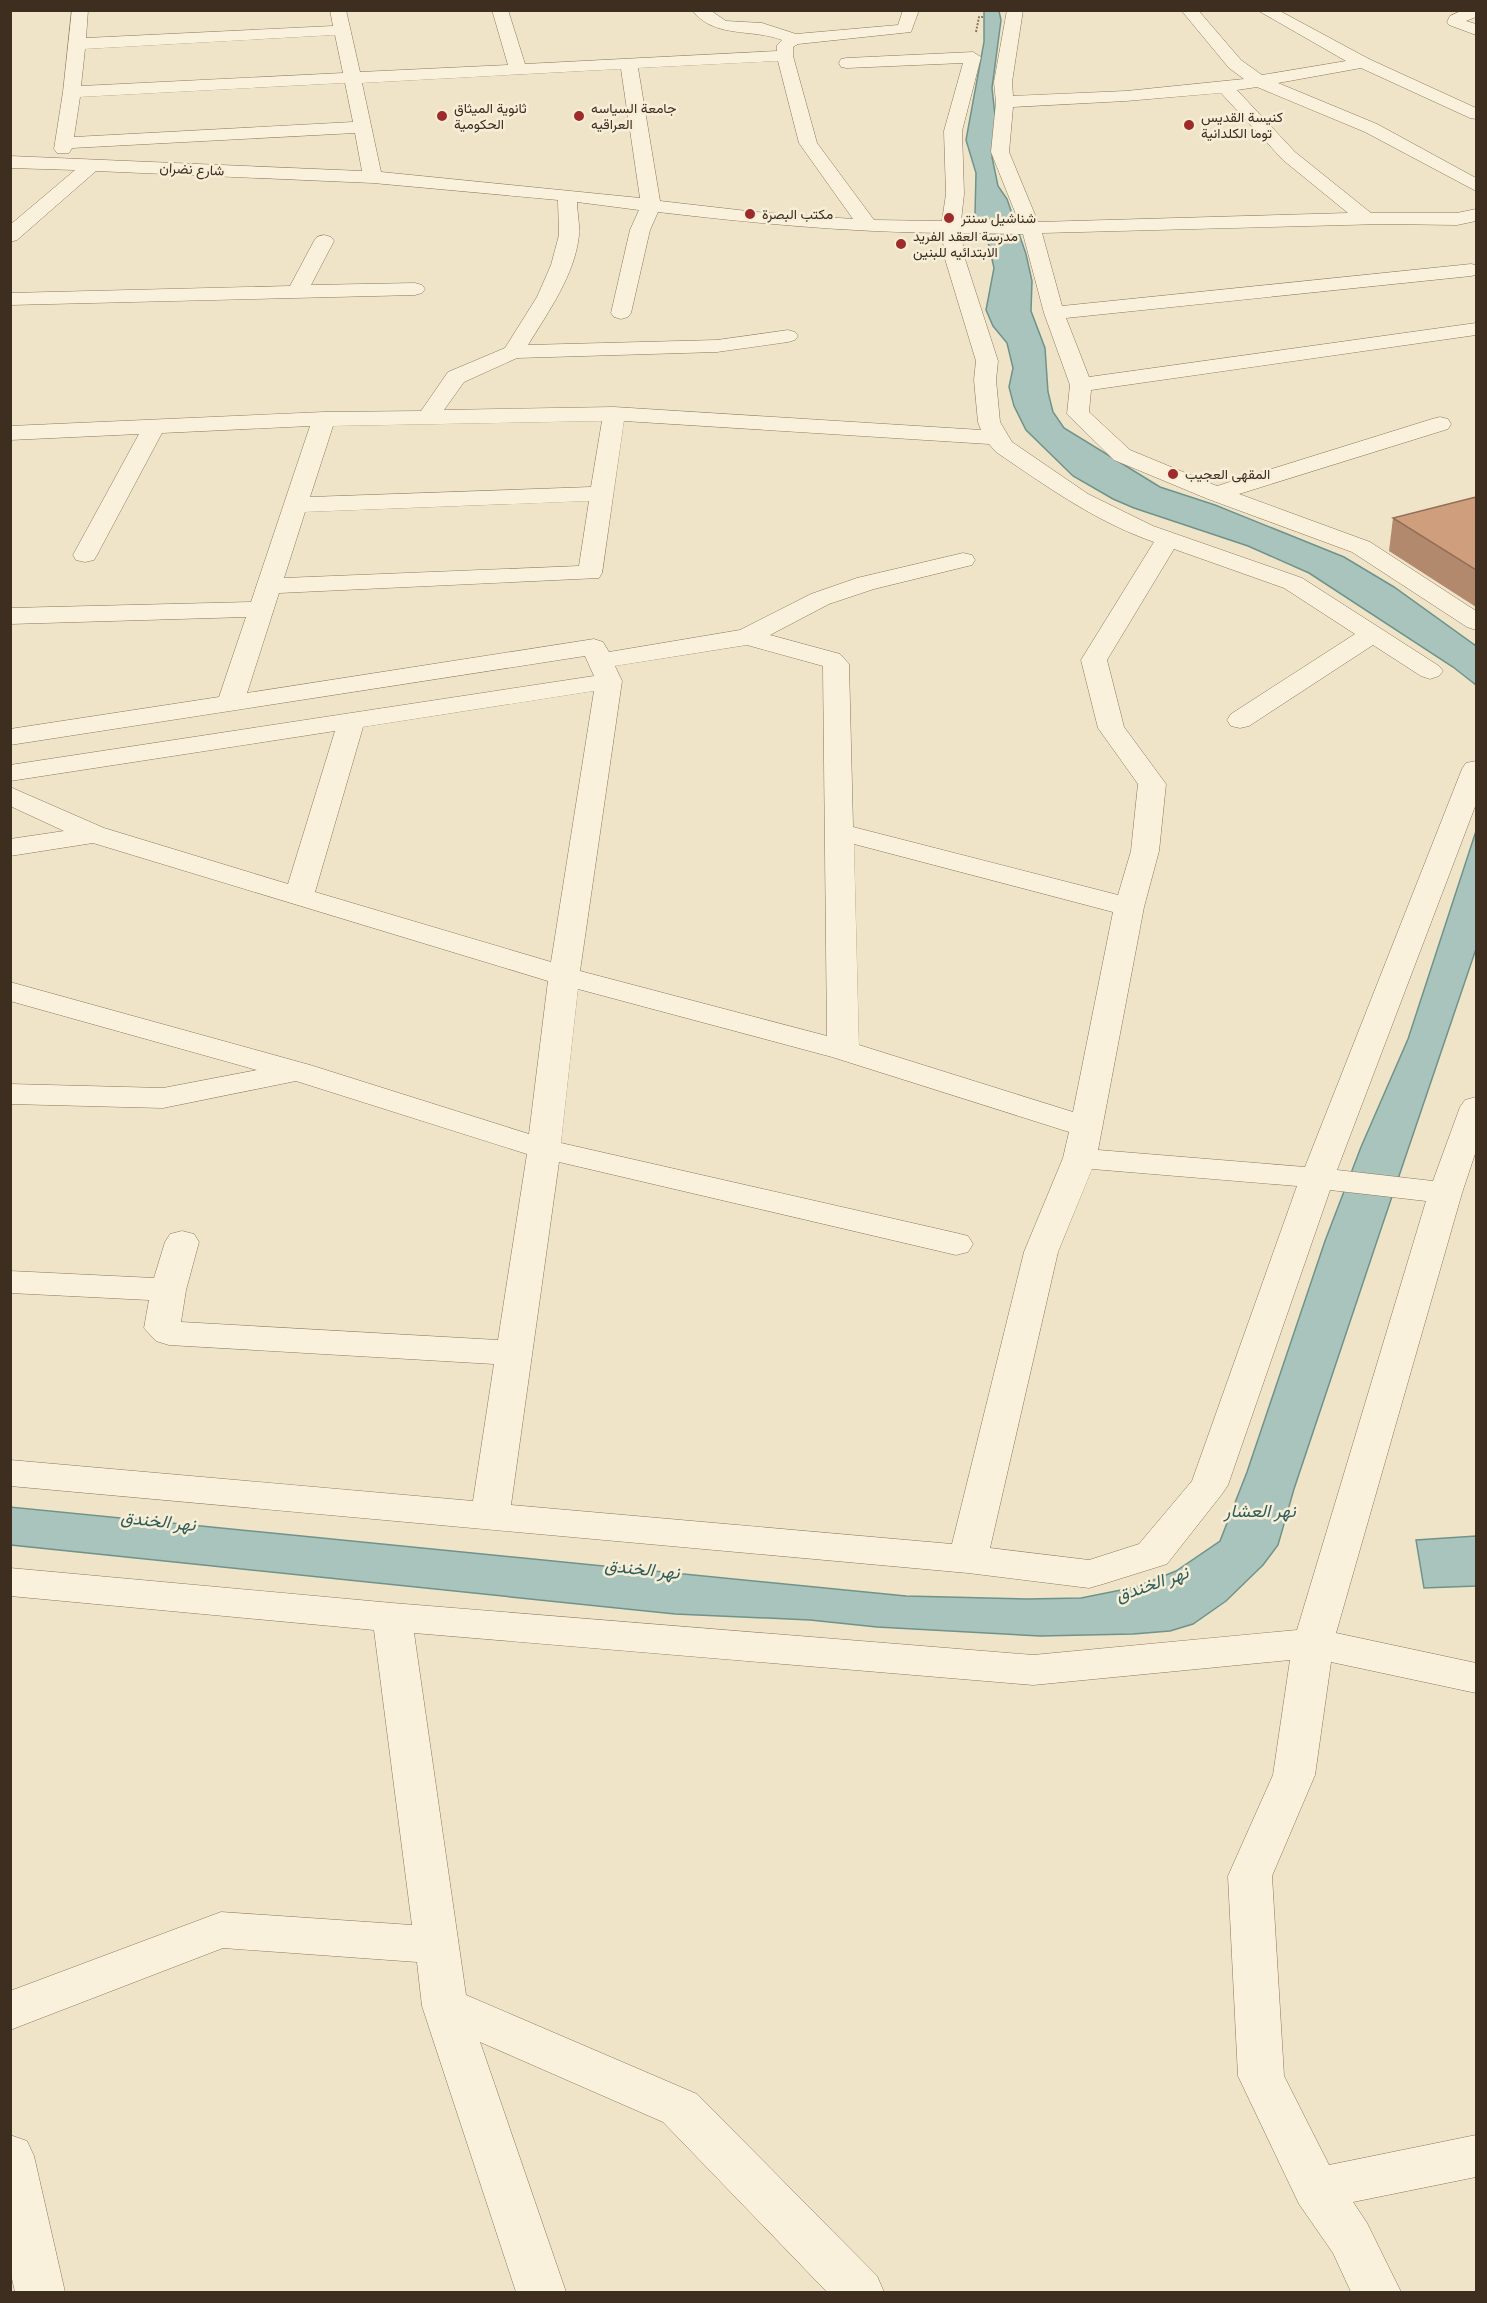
<svg xmlns="http://www.w3.org/2000/svg" width="1487" height="2303" viewBox="0 0 1487 2303" font-family="'Playfair Display',Vazirmatn,serif">
	<rect width="100%" height="100%" fill="#f0e4c8"/>
	<path fill="#a9c4bc" stroke="#6f938a" stroke-width="1.5" d="M984 11H999L1001 20 992 88 996 124 992 157 998 186 1007 199 1026 254 1032 281 1031 311 1045 348 1048 392 1053 412 1064 428 1160 487 1215 505 1344 557 1394 587 1476 646V685L1453 667 1309 573 1248 546 1134 508 1113 499 1073 476 1026 430 1014 406 1009 387 1013 368 1007 343 993 326 986 310 994 268 988 242 975 215 976 173 966 140 984 42Z
		M1476 831V949L1380 1232 1294 1489 1278 1545 1263 1565 1226 1601 1193 1624 1170 1631 1133 1634 1040 1636 877 1627 810 1620 675 1614 11 1545 10 1507 906 1596 1027 1599 1081 1598 1136 1587 1176 1571 1220 1541 1247 1472 1325 1241 1361 1147 1408 1039Z
		M1476 1536V1586L1424 1588 1416 1540Z"/>
	<g fill="none" stroke-linecap="round" stroke-linejoin="round">
		<defs>
			<path id="minor" d="M72 10H88L86 38 333 26 330 10H346L360 72 508 65 492 10H508L525 64 777 51V45L782 40C751 28 714 39 692 10H710L726 21 762 23 796 34 898 25 903 10H919L911 32 798 44 793 47V56L817 143 874 220 942 221 946 194 944 131 963 63 847 68 841 67 839 63 841 59 847 58 973 52 981 57 962 131 964 194 961 221 1019 222 991 152 996 102 994 82 1007 10H1023L1012 82 1013 96 1126 91 1244 79 1229 68 1181 10H1198L1241 60 1262 75 1346 61 1257 10H1278L1369 59 1476 108V119L1470 118 1361 68 1278 83 1377 124 1476 178V191L1365 132 1257 87 1237 90 1295 152 1371 213H1457L1476 209V221L1457 225 1383 224 1042 233 1062 306 1471 264 1476 265V275L1471 276 1066 318 1089 377 1476 323V335L1091 390 1089 412 1130 450 1217 486 1432 419 1440 417 1448 419 1451 424 1448 429 1239 494 1370 542 1476 611V630L1467 627 1352 552 1208 499 1114 460 1067 414 1070 385 1044 313 1023 234 961 233 965 259 998 361 996 380 1000 422 1012 442 1088 494 1153 526 1302 578 1439 666 1443 671 1439 676 1430 679 1421 676 1373 645 1249 726 1240 728 1231 726 1227 720 1231 714 1355 634 1284 588 1174 549 1107 660 1124 727 1166 784 1159 851 1144 907 1098 1150 1305 1167 1462 769 1466 763 1476 761V804L1337 1170 1433 1181 1460 1107 1465 1100 1476 1097V1151L1462 1193 1336 1633 1476 1663V1693L1331 1662 1315 1775 1272 1876 1284 2076 1329 2165 1476 2135V2177L1353 2202 1367 2223 1401 2292H1351L1333 2253 1299 2204 1238 2076 1228 1876 1273 1775 1290 1660 1033 1685 414 1633 466 1995 697 2094 877 2276 884 2292H827L663 2122 480 2042 566 2292H516L422 2006 417 1962 223 1948 10 2030V1991L221 1912 412 1925 374 1630 10 1596V1568L392 1603 1033 1655 1297 1630 1426 1201 1330 1190 1228 1485 1222 1494 1167 1564 1103 1584 1089 1588 968 1573 10 1486V1460L473 1501 494 1364 169 1345 156 1341 144 1328 149 1300 10 1293V1271L154 1278 165 1242 170 1234 182 1231 194 1234 199 1242 186 1290 181 1322 498 1340 527 1154 296 1081 163 1108 10 1104V1084L163 1088 257 1070 10 1001V982L310 1065 529 1134 548 981 93 843 10 856V839L64 831 10 806V787L104 828 288 884 335 731 10 781V765L594 676 585 656 10 745V729L219 697 246 617 10 624V608L251 602 310 426 162 433 97 555 94 560 85 562 76 560 73 555 139 434 10 440V426L324 412 421 411 448 372 505 348 537 297 551 265 559 235 558 200 373 183 96 171 17 240 10 242V225L75 170 10 168V156L362 171 355 133 72 148 69 153H57L54 149 63 92ZM335 35 343 73 81 86 85 49ZM778 61 799 143 853 219 756 212 660 201 638 68ZM621 69 640 198 381 172 362 83ZM345 83 353 122 74 137 80 97ZM1221 93 1283 160 1348 213 1038 222 1009 152 1013 107 1126 101ZM577 202 639 210 630 230 611 313 614 317 621 319 628 317 631 313 650 230 658 212C752 223 846 232 942 233L945 259 976 361 974 380 978 422 981 430 614 407 444 410 464 382 517 358 717 352 788 342 795 340 798 336 795 332 788 330 717 340 528 345C548 312 575 275 579 235 580 224 577 212 577 202ZM602 421 591 487 310 497 333 426ZM624 421 989 444 996 452C1046 486 1096 522 1154 542L1081 660 1098 728 1138 784 1131 851 1118 895 853 827 849 664 840 654 770 635 829 604 874 589 972 565 975 560 972 555 963 553 857 578 811 594 740 630 609 652 603 642 594 639 247 693 279 593 599 578 602 573ZM589 501 579 566 284 578 305 512ZM747 645 823 666 827 1036 580 971 622 681 615 666ZM594 691 551 962 315 892 363 727ZM854 844 1113 912 1073 1112 859 1045ZM578 989 832 1057 1069 1132 1063 1158 1024 1252 952 1544 511 1505 559 1162 956 1255 968 1252 973 1244 968 1236 956 1233 561 1143ZM1092 1169 1297 1186 1192 1481 1139 1544 1089 1560 990 1548 1058 1252Z
				M1463 10H1476V17L1466 21 1476 24V35L1449 25 1447 22 1450 16Z
				M324 235 331 237 334 241 311 285 415 283 422 285 425 289 422 293 415 295 10 305V293L290 286 314 241 317 237Z
				M10 2135 27 2141 34 2156 65 2292H15L10 2270Z"/>
		</defs>
		<use href="#minor" stroke="#8d765c" stroke-width="1"/>
		<path stroke="#8d765c" stroke-width="2" stroke-dasharray="2 1.5" stroke-linecap="butt" d="M976 32 979 17H983"/>
		<use href="#minor" fill="#faf1dc" fill-rule="evenodd"/>
	</g>
	<path fill="#b2896c" d="M1476 497V607L1389 551 1393 518Z"/>
	<path fill="#cf9f7d" stroke="#916f58" stroke-width="1.5" d="M1476 497V570L1393 518Z"/>
	<g fill="#9e2a2b" stroke="#f7eed8" stroke-width="2">
		<circle cx="442" cy="116" r="6"/>
		<circle cx="579" cy="116" r="6"/>
		<circle cx="1189" cy="125" r="6"/>
		<circle cx="750" cy="214" r="6"/>
		<circle cx="949" cy="218" r="6"/>
		<circle cx="901" cy="244" r="6"/>
		<circle cx="1173" cy="474" r="6"/>
	</g>
	<g text-anchor="middle" stroke-width="5" stroke-linejoin="round" paint-order="stroke">
		<g font-size="14" fill="#3d2e20" stroke="#f7eed8" text-anchor="start">
			<text x="454" y="113">ثانوية الميثاق<tspan x="454" dy="16">الحكومية</tspan></text>
			<text x="591" y="113">جامعة السياسه<tspan x="591" dy="16">العراقيه</tspan></text>
			<text x="1201" y="122">كنيسة القديس<tspan x="1201" dy="16">توما الكلدانية</tspan></text>
			<text x="762" y="219">مكتب البصرة</text>
			<text x="961" y="223">شناشيل سنتر</text>
			<text x="913" y="241">مدرسة العقد الفريد<tspan x="913" dy="16">الابتدائيه للبنين</tspan></text>
			<text x="1185" y="479">المقهى العجيب</text>
		</g>
		<g font-size="14" fill="#3d2e20" stroke="#f7eed8">
			<text transform="translate(192 169) rotate(3)" y="5">شارع نضران</text>
		</g>
		<g font-size="18" font-style="italic" fill="#2f5d5a" stroke="#f7eed8">
			<text x="1260" y="1517">نهر العشار</text>
			<text transform="translate(158 1521) rotate(6)" y="6">نهر الخندق</text>
			<text transform="translate(642 1569) rotate(6)" y="6">نهر الخندق</text>
			<text transform="translate(1152 1584) rotate(-19)" y="6">نهر الخندق</text>
		</g>
	</g>
	<rect width="1487" height="2303" fill="none" stroke="#3d2e20" stroke-width="24"/>
</svg>
